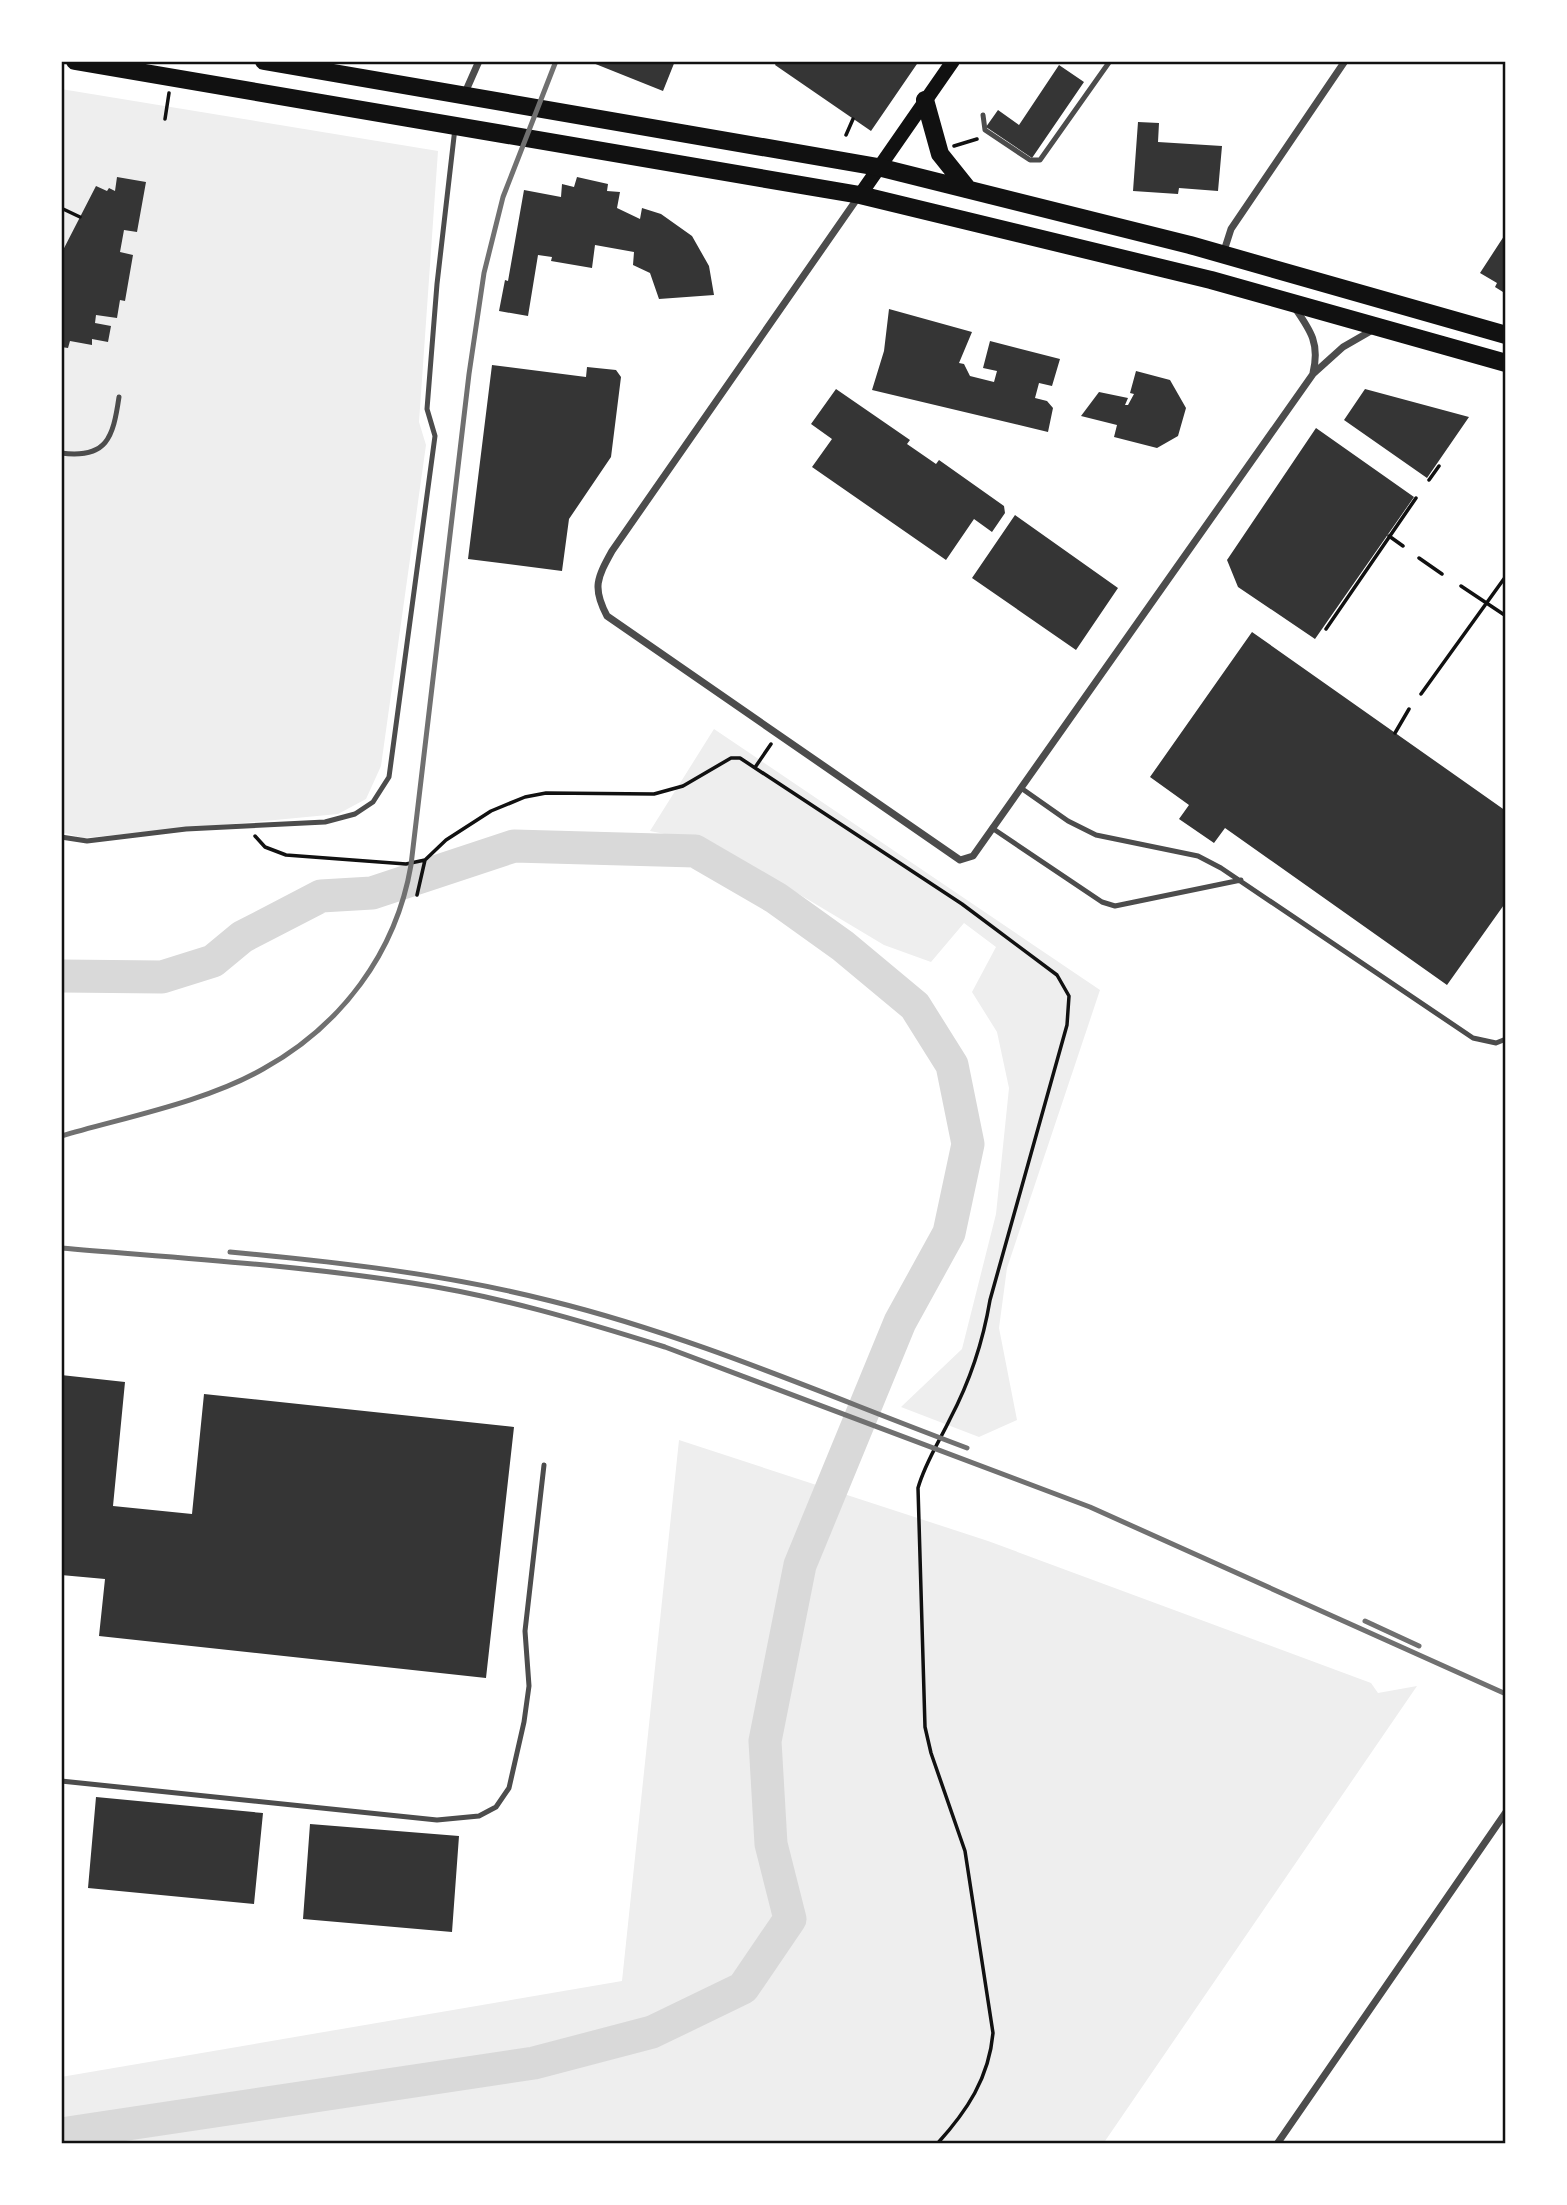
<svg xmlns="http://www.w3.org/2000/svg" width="1567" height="2205" viewBox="0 0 1567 2205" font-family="'Asap Condensed',sans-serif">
	<rect width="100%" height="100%" fill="#fff"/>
	<path fill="#eee" d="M61 89 438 151 419 422 426 445 381 766 366 799 338 814 83 838 61 832Z
		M714 729 1100 990 1007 1268 999 1328 1017 1420 979 1437 901 1407 962 1349 996 1214 1009 1088 997 1032 972 992 996 947 964 923 931 962 884 945 715 844 650 831Z
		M679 1440 988 1541 1371 1683 1378 1693 1417 1686 1103 2144H61V2077L622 1981Z"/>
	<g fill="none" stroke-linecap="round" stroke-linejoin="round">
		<path stroke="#d9d9d9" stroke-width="33" d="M61 976 162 977 213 961 242 937 321 896 372 893 514 846 695 851 776 898 843 946 915 1006 952 1065 968 1144 949 1233 900 1322 800 1565 765 1741 771 1844 790 1919 743 1988 652 2032 534 2063 61 2134"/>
	</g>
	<path fill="#353535" d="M588 61H675L663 91Z
		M777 61H919L871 131 775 65Z
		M1059 65 1084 82 1032 158 986 127 998 110 1019 125Z
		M1138 122 1159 123 1158 142 1222 146 1218 191 1179 188 1178 194 1133 191Z
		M117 177 146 182 137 232 124 230 120 252 133 255 125 301 120 300 117 318 96 315 95 323 111 326 108 342 92 339V345L70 341 68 348 61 347V254L96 186 107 191 109 188 115 191Z
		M577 177 608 184 607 191 620 192 617 208 640 219 642 208 661 214 692 236 709 266 714 295 659 299 650 273 633 265 634 252 595 245 592 268 551 261 552 257 538 255 528 316 499 311 505 280 508 281 524 190 561 197 562 184 574 187Z
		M1506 233V288L1503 292 1495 287 1497 283 1480 273Z
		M889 309 972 332 959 363 964 364 970 376 994 382 997 371 983 368 990 341 1060 359 1052 386 1039 383 1035 398 1047 401 1053 408 1048 432 872 390 884 351Z
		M492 365 586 377 587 367 616 370 621 377 611 457 569 519 562 571 468 559Z
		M1136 371 1170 380 1186 408 1178 436 1157 448 1114 437 1117 425 1081 416 1099 392 1128 398 1125 405H1128L1134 394 1130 393Z
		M836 389 910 440 907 444 936 464 939 460 1004 506 1005 513 992 532 974 519 946 560 812 467 832 439 811 424Z
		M1365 389 1469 417 1427 478 1344 420Z
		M1316 428 1414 497 1315 639 1238 587 1227 560Z
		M1015 515 1118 588 1076 650 972 578Z
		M1252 632 1506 811V902L1447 985 1225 828 1214 843 1179 819 1189 805 1150 777Z
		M61 1375 125 1382 113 1506 192 1514 204 1394 514 1427 486 1678 99 1636 105 1579 61 1575Z
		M96 1797 263 1813 254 1904 88 1888Z
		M310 1824 459 1836 452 1932 303 1919Z"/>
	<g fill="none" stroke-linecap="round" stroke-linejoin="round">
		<path stroke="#111" stroke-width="3.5" d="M165 119 169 93
			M846 135 853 119
			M954 146 977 139
			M61 208 80 217
			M1429 480 1439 466
			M1389 536 1403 546
			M1419 558 1442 574
			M1461 586 1506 616
			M1326 629 1416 498
			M1421 694 1506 576
			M1395 733 1409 709
			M756 766 771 744
			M255 836 265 847 286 855 406 864 425 860 446 840 491 811 525 797 546 793 654 794 683 786 731 758H740L962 904 1057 975 1069 996 1067 1025 990 1300C983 1342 970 1381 950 1419 939 1442 925 1463 918 1488L925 1727 931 1753 965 1851 993 2033C989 2078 967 2111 937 2144
			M417 895 425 860"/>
		<path stroke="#4c4c4c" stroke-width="5" d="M983 115 985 130 1030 160H1040L1110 61
			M61 453C107 459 113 438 119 397
			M1021 788 1068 821 1096 835 1198 856 1221 868 1473 1038 1496 1043 1506 1039
			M992 828 1102 902 1115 906 1241 880
			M61 837 87 841 186 829 325 822 355 814 373 802 389 777 435 436 427 409 437 284 455 128
			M61 1781 437 1820 479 1816 496 1807 509 1788 524 1722 529 1686 525 1631 544 1465"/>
		<path stroke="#4c4c4c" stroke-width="7" d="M464 95 479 61
			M859 196 612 551C597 578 592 588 607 616L960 860 973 856 1313 374 1343 347 1376 328
			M1223 254 1231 229 1345 61
			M1295 308C1311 331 1320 344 1313 373
			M1277 2144 1506 1812"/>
		<path stroke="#111" stroke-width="14" d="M860 195 953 61"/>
		<path stroke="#111" stroke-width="18" d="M75 61 860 195 1211 280 1506 363
			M264 61 878 167 1190 245 1506 335
			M925 100 940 154 968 189"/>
		<path stroke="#707070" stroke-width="5" d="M61 1136C126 1117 205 1102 263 1069 341 1026 396 953 411 865L469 374 484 273 503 197 556 61
			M61 1248C178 1258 296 1265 412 1283 498 1296 582 1321 665 1347L1090 1507 1506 1694
			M230 1252C338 1262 445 1274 551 1301 693 1336 830 1397 967 1448
			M1365 1621 1419 1646"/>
	</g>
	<rect width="1567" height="2205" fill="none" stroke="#ffffff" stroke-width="126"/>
	<rect x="63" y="63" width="1441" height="2079" fill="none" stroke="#111" stroke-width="2.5"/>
</svg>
